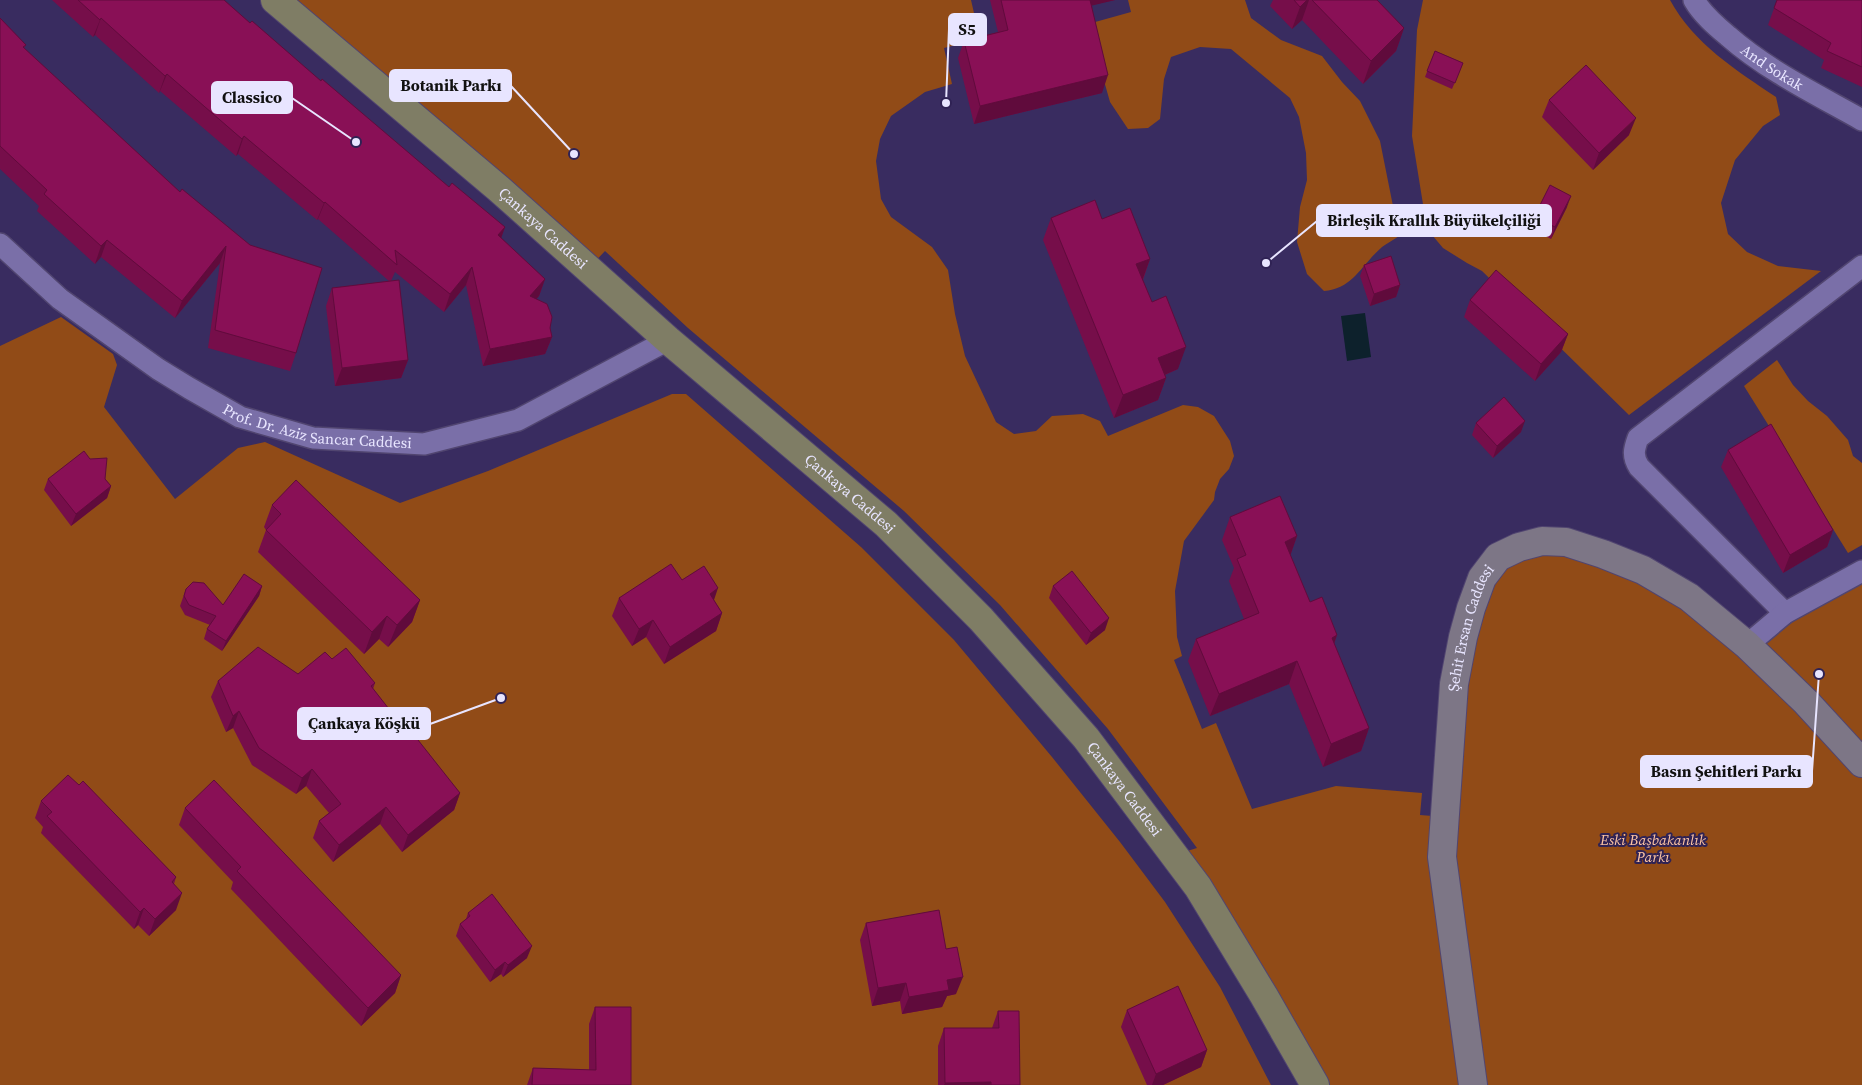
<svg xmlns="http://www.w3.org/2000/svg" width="1862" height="1085" viewBox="0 0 1862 1085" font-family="'Source Serif 4',serif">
	<rect width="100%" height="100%" fill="#392c60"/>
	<path fill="#914b17" d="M275 0H971L980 39 944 48 952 84 925 92 891 116 880 139 876 161 881 199 891 217 932 247 948 270 955 314 965 356 996 422 1014 434 1036 431 1052 416 1083 414 1100 421 1108 436 1183 405 1198 407 1214 416 1230 441 1234 456 1229 469 1220 479 1215 492 1214 500 1184 541 1175 591 1177 637 1182 656 1174 660 1202 729 1216 723 1252 809 1336 786 1422 793 1420 815 1445 817 1471 608 1519 547 1603 554 1747 645 1862 571V1085H1315L1174 855 1197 848 1108 729 1000 605 904 511 688 328 605 251 589 268Z
		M1128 0H1245L1251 18 1281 40 1322 56 1342 82 1360 101 1380 141 1399 236C1394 240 1387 243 1382 247 1362 264 1353 289 1324 291L1307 274 1297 242 1300 207 1307 180 1306 153 1299 117 1290 98 1231 49 1200 47 1171 57 1164 79 1160 119 1148 128 1128 129 1110 102 1088 24 1131 12Z
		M1423 0H1670C1694 44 1736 70 1776 97L1780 115 1763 126 1735 160 1721 203 1728 234 1747 252 1778 266 1821 271 1629 415 1482 271 1467 263 1443 248 1427 229 1412 136 1417 30Z
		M61 317 113 354 117 365 104 407 175 499 238 448 265 442 400 503 488 471 672 394H686L861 547 954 640 1052 757 1120 842 1165 902 1220 987 1271 1085H0V346Z
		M1777 360 1793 385 1808 401 1827 416 1848 440 1853 456 1862 463V545L1848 553 1744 386Z"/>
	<path fill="#0d212c" d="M1365 313 1371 357 1347 361 1341 316Z"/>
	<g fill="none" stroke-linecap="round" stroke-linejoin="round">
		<defs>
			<g id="street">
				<path id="s1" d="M1694 0C1702 14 1716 26 1728 36 1768 71 1816 94 1862 120"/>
				<path id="s2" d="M0 244 60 299 158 369 189 388 240 417 313 438 424 444 518 420 668 340"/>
				<path d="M1785 613 1639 467C1632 456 1634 449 1638 438L1862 266"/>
				<path d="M1747 645 1785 613 1862 571"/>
			</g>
			<g id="secondary">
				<path id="s3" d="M1473 1085 1442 857 1454 684 1463 637 1471 608 1482 578 1498 557 1519 547 1542 541 1566 542 1603 554 1643 570 1689 597 1747 645 1806 702 1862 763"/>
			</g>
			<g id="primary">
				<path id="s4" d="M275 0 499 189 668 340 886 524 981 619 1086 738 1198 887 1264 996 1315 1085"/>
			</g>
		</defs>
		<use href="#street" stroke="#514570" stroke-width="24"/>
		<use href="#secondary" stroke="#514570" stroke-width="30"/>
		<use href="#primary" stroke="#514570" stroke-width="30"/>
		<use href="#street" stroke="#7a6fa8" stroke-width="21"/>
		<use href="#secondary" stroke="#7d7686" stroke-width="28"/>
		<use href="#primary" stroke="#7f7d65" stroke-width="28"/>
	</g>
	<path fill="#760e4a" d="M52 0H224L250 23 449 187 505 227 501 238 545 279 539 296 536 299 550 328 552 337 545 354 483 366 466 285 444 312 395 272 391 281 408 360 401 378 335 386 326 306 332 288 389 281 318 219 317 220 238 154 236 156 160 91 159 93 95 35 93 37Z
		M990 0H1115L1092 5 1102 93 974 124 958 58 964 41 998 32Z
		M1273 0H1377L1404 28 1396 51 1363 84 1302 20 1292 29 1270 6Z
		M1777 0H1862V87L1821 68 1824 60 1768 25Z
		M0 18 26 45 24 48 180 192 250 245 296 353 290 371 208 348 220 263 175 318 101 257 95 264 37 211 39 206 0 169Z
		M1435 51 1463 63 1452 89 1425 77Z
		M1549 100 1629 135 1593 170 1542 117Z
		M1567 207 1551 239 1530 228 1534 217Z
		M1051 218 1102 219 1150 259 1143 280 1178 369 1165 375 1166 378 1158 400 1114 418 1043 240Z
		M1364 265 1400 285 1396 297 1370 306 1360 276Z
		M1470 300 1568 334 1561 352 1535 381 1464 317Z
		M1476 423 1521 432 1493 458 1472 435Z
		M1728 450 1833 530 1827 547 1783 573 1721 467Z
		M48 479H105L111 486 107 498 71 526 44 490Z
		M272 505 420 600 412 622 388 647 379 639 364 654 258 552 266 530 264 527Z
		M1230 517 1297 536 1290 556 1310 602 1337 635 1334 644 1369 728 1361 751 1323 767 1289 684 1210 716 1188 661 1196 639 1244 619 1229 581 1234 568 1222 540Z
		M682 580 714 600 722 613 716 631 664 664 646 637 632 646 612 616 619 598Z
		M262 586 259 596 222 651 204 639 207 629 210 625 185 615 180 606 186 589 223 605Z
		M1053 586 1105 630 1086 645 1049 598Z
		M332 659 375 683 373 689 396 718 460 793 454 810 402 852 380 824 333 862 313 838 319 821 329 813 306 786 296 794 252 765 233 728 226 732 211 697 218 681 298 674Z
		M79 785 176 877 174 884 176 910 149 936 138 925 134 929 41 833 43 827 35 818 41 801Z
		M185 808 401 975 395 993 361 1026 231 889 233 882 179 825Z
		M468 913 527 958 503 977 501 974 490 982 456 936 460 924 466 919Z
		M866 923 946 949 956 994 947 996 942 1007 902 1014 900 1001 872 1006 860 940Z
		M595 1007 631 1085H527L533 1068 589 1070V1024Z
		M1127 1010 1207 1050 1201 1067 1163 1085H1147L1121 1027Z
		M998 1011 1020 1085H938V1046L944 1028H992Z"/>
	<path fill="#600b3c" d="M1085 0H1115L1082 8Z
		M1307 0H1309L1302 20 1292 29 1300 7Z
		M101 18 95 35 93 37 100 20Z
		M1404 28 1396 51 1363 84 1371 61Z
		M167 74 160 91 159 93 165 76Z
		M1108 75 1102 93 974 124 980 106Z
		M1636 118 1629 135 1593 170 1599 153Z
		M244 136 238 154 236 156 242 139Z
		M1571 196 1567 207 1551 239 1555 227Z
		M325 202 318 219 317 220 324 203Z
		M505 227 499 244 498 235Z
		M107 240 101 257 95 264 101 246Z
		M226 246 220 263 175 318 182 301Z
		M1150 259 1142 281 1136 264Z
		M472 267 466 285 444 312 450 294Z
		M545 279 539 296 524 314 530 296Z
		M1400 285 1396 297 1370 306 1374 294Z
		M1568 334 1561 352 1535 381 1541 364Z
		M552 337 545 354 483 366 490 349Z
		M1186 347 1178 369 1150 381 1158 358Z
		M408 360 401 378 335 386 342 368Z
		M1166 378 1158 400 1114 418 1123 395Z
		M1525 421 1521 432 1493 458 1497 446Z
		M111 486 107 498 71 526 76 514Z
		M1833 530 1827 547 1783 573 1790 555Z
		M1297 536 1289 559 1285 542Z
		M262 586 259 596 222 651 226 641Z
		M718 588 712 606 710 594Z
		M420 600 412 622 388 647 397 625Z
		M722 613 716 631 664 664 670 647Z
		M387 616 379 639 364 654 372 632Z
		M1109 618 1105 630 1086 645 1091 633Z
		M653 620 646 637 632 646 639 629Z
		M1337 635 1329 658 1332 638Z
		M1297 661 1289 684 1210 716 1219 694Z
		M239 711 233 728 226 732 233 716Z
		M1369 728 1361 751 1323 767 1331 744Z
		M312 769 306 786 296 794 302 778Z
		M460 793 454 810 402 852 408 835Z
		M386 807 380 824 333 862 339 845Z
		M182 893 176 910 149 936 155 919Z
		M144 908 138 925 134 929 140 912Z
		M532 946 527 958 503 977 508 965Z
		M505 962 501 974 490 982 495 970Z
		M401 975 395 993 361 1026 368 1008Z
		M963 977 956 994 947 996 942 1007 902 1014 909 997 947 980Z
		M906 983 900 1001 872 1006 878 988Z
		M1207 1050 1201 1067 1163 1085H1152L1156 1074Z
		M991 1082 990 1085H944L945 1083Z"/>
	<path fill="#891056" stroke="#600b3c" d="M78 0H224L250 23 252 21 321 81 322 79 449 187 452 183 505 227 498 235 545 279 530 296 547 304 552 317 550 328 552 337 490 349 472 267 450 294 395 250 397 265 325 202 324 203 244 136 242 139 167 74 165 76 101 18 100 20Z
		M1001 0H1090L1108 75 980 106 964 41 1008 30Z
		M1294 0H1307L1300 7Z
		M1312 0H1377L1404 28 1371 61Z
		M1777 0H1862V67L1827 51 1831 43 1774 8Z
		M0 18 26 45 23 47 180 192 182 189 250 245 322 268 296 353 215 330 226 246 182 301 107 240 101 246 44 194 47 190 0 146Z
		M1435 51 1463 63 1455 83 1427 71Z
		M1586 65 1636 118 1599 153 1549 100Z
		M1550 185 1571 196 1555 227 1534 217Z
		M1095 200 1102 219 1130 208 1150 259 1136 264 1152 302 1166 296 1186 347 1158 358 1166 378 1123 395 1051 218Z
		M1391 256 1400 285 1374 294 1364 265Z
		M1496 270 1568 334 1541 364 1470 300Z
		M399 280 408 360 342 368 332 288Z
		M1504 397 1525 421 1497 446 1476 423Z
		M1771 424 1833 530 1790 555 1728 450Z
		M84 451 90 459 107 458 105 479 111 486 76 514 48 479Z
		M296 480 420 600 397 625 387 616 372 632 266 530 281 514 272 505Z
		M1280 496 1297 536 1285 542 1310 602 1322 597 1337 635 1332 638 1369 728 1331 744 1297 661 1219 694 1196 639 1259 613 1237 559 1246 555 1230 517Z
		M671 564 682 580 704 566 718 588 710 594 722 613 670 647 653 620 639 629 619 598Z
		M1072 571 1109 618 1091 633 1053 586Z
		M244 574 262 586 226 641 207 629 216 616 189 605 184 596 186 589 193 582 204 583 223 605Z
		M258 647 298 674 325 652 332 659 346 648 375 683 371 686 396 718 399 716 460 793 408 835 386 807 339 845 319 821 341 804 312 769 302 778 259 748 239 711 233 716 218 681Z
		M68 775 79 785 83 781 176 877 172 882 182 893 155 919 144 908 140 912 47 816 52 812 41 801Z
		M214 780 401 975 368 1008 237 871 241 867 185 808Z
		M492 894 532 946 508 965 505 962 495 970 460 924 470 916 468 913Z
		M939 910 946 949 957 947 963 977 947 980 949 990 909 997 906 983 878 988 866 923Z
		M1178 986 1207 1050 1156 1074 1127 1010Z
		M595 1007H631V1085H532L533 1068 596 1070Z
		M998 1011H1019L1020 1085H991V1082L945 1083 944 1028H999Z"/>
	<g text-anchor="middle" stroke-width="4" stroke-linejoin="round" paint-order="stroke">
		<g font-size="15" fill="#e8e5ff" stroke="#2f2254">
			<text dy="5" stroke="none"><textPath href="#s1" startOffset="104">And Sokak</textPath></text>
			<text dy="5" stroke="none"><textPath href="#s4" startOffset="352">Çankaya Caddesi</textPath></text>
			<text dy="5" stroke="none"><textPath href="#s2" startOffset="375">Prof. Dr. Aziz Sancar Caddesi</textPath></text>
			<text dy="5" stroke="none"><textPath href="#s4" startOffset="758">Çankaya Caddesi</textPath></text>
			<text dy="5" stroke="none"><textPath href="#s3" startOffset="462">Şehit Ersan Caddesi</textPath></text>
			<text dy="5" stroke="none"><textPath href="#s4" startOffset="1162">Çankaya Caddesi</textPath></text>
		</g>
		<g font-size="15" font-style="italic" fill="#fdc5a4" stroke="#2f2254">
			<text x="1653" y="845">Eski Başbakanlık<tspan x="1653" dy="17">Parkı</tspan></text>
		</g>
	</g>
	<path fill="none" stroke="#e8e5ff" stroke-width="2" d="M946 103L949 29M574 154L511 86M356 142L292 98M1266 263L1317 221M501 698L430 724M1819 674L1812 771"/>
	<g fill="#e8e5ff" stroke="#2f2254" stroke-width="2">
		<circle cx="946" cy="103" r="5"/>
		<circle cx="574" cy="154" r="5"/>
		<circle cx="356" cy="142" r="5"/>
		<circle cx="1266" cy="263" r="5"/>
		<circle cx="501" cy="698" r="5"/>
		<circle cx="1819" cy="674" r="5"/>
	</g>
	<g fill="#e8e5ff" stroke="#e8e5ff" stroke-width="2">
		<rect x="949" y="14" width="37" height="31" rx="5"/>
		<rect x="390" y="70" width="121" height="31" rx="5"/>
		<rect x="212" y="82" width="80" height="31" rx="5"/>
		<rect x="1317" y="205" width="234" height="31" rx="5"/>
		<rect x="298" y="708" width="132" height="31" rx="5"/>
		<rect x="1641" y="756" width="171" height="31" rx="5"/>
	</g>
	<g font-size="16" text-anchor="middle" font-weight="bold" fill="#111">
		<text x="967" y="35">S5</text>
		<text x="451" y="91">Botanik Parkı</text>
		<text x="252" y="103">Classico</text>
		<text x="1434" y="226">Birleşik Krallık Büyükelçiliği</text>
		<text x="364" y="729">Çankaya Köşkü</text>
		<text x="1726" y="777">Basın Şehitleri Parkı</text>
	</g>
</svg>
